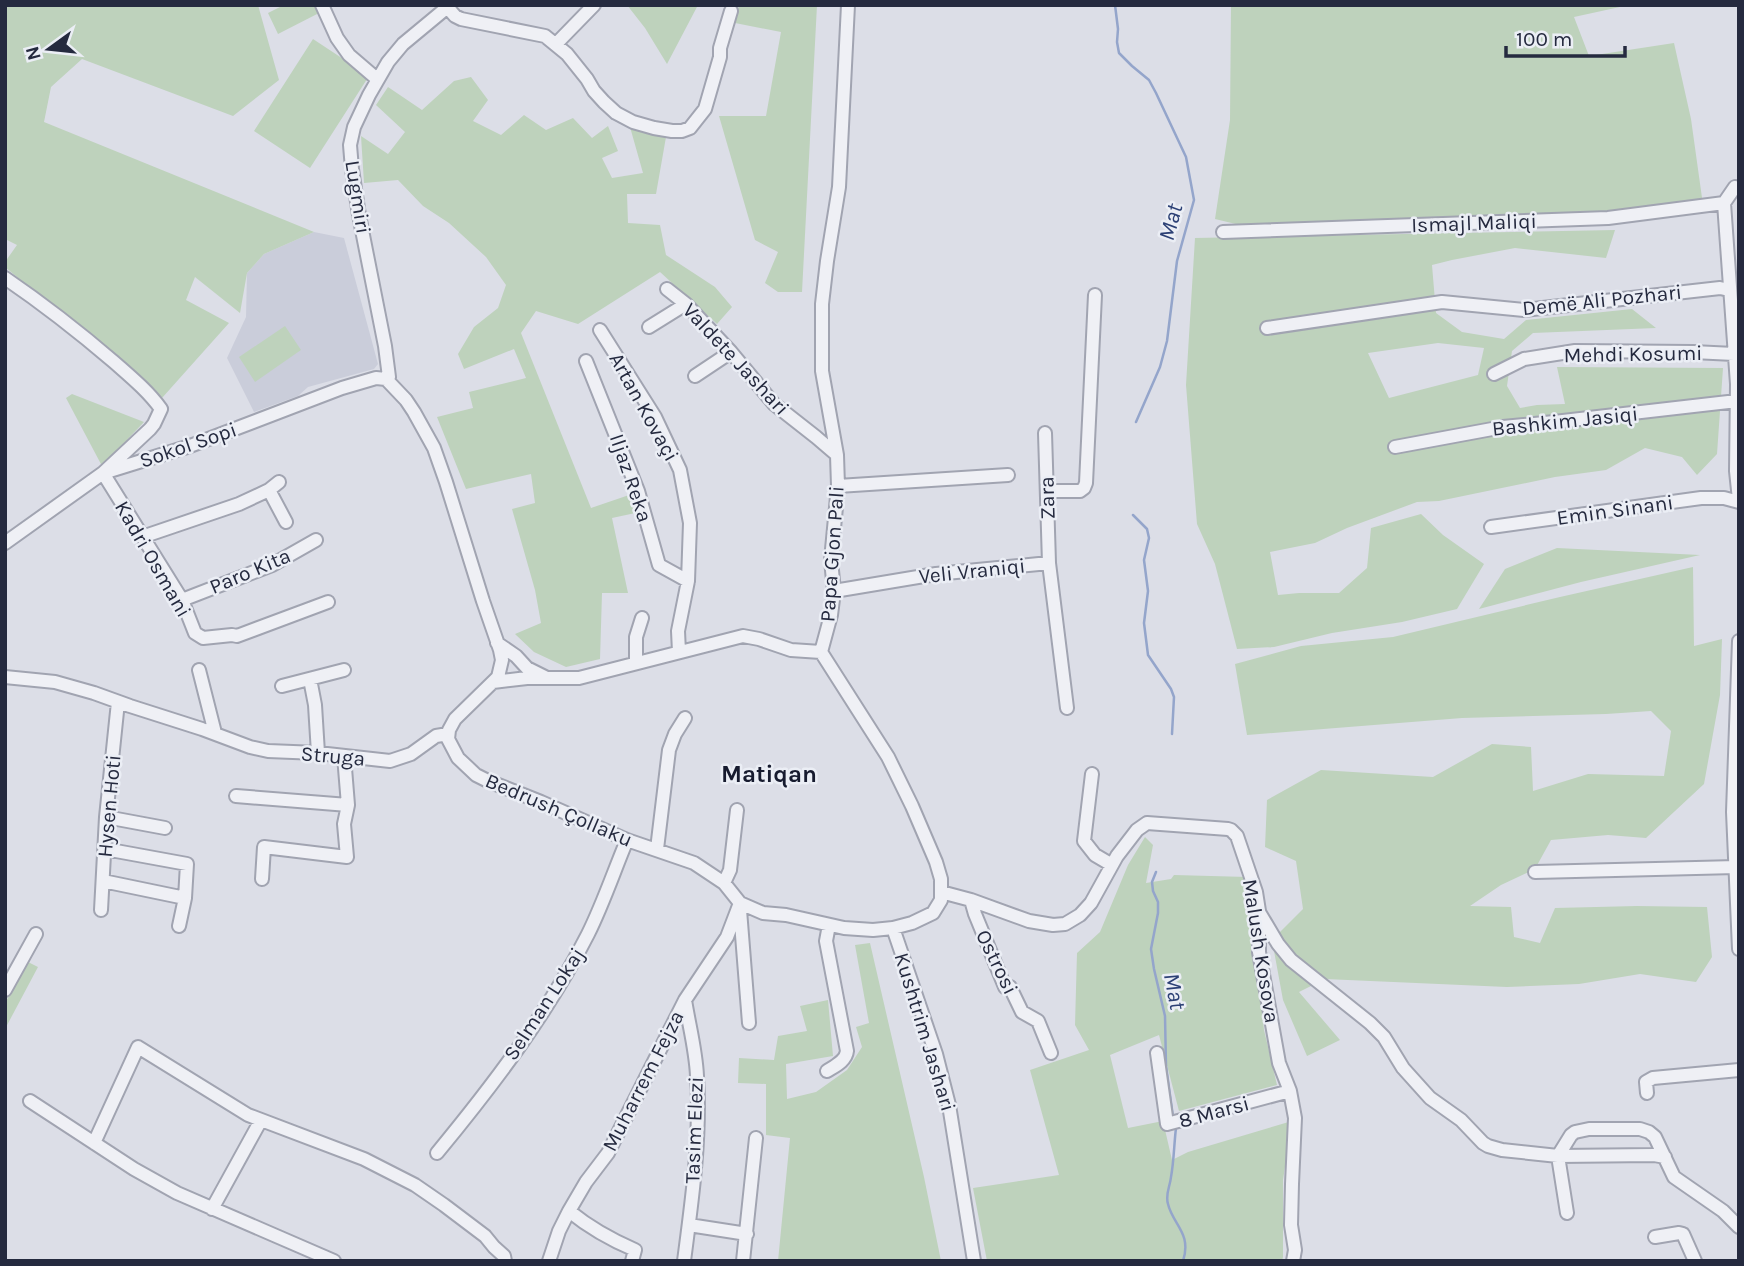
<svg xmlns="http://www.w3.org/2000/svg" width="1744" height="1266" viewBox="0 0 1744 1266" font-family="Karla,sans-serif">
	<rect width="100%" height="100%" fill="#dcdee7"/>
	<path fill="#cacdda" d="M314 232 344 238 378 364 374 369 308 387 298 396 254 412 227 358 246 317 247 273 264 254Z"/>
	<path fill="#bed2bc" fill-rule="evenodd" d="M5 5H258L279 80 233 116 82 59 51 87 44 122 314 232 264 254 247 273 240 313 195 277 186 300 229 323 162 398 5 267V262L17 245 5 239Z
		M284 5H317L321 12 278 34 268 13Z
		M627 5H698L667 64 645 28Z
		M739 5H817L802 292H778L765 283 778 252 755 240 719 116H766L781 32 735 23Z
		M1231 5H1629L1574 17 1589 56 1674 43 1691 119 1703 205 1504 222 1240 225 1215 219 1230 120Z
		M313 39 369 76 310 168 254 131Z
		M471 77 488 100 473 121 501 135 524 115 546 130 573 118 592 138 608 126 618 151 602 158 612 178 643 173 630 127 666 137 656 194H627L628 223 660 225 666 255 715 287 732 307 717 324 660 272 578 324 536 311 521 333 591 508 632 494 640 512 612 518 628 593H602L600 659 566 667 534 652 515 634 541 623 535 590 512 509 535 503 531 474 466 489 437 417 473 408 469 392 526 378 514 349 464 369 458 354 474 327 498 308 506 285 486 257 449 223 423 206 398 180 364 183 361 136 388 154 405 132 376 105 388 87 422 110 454 81Z
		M1615 230 1606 258 1515 248 1452 260 1432 265 1436 313 1462 332 1504 339 1526 320 1632 309 1656 328 1533 333 1512 351 1507 386 1520 408 1537 405 1565 404 1557 367 1723 368 1717 454 1697 475 1682 457 1645 448 1606 470 1555 477 1439 501 1417 502 1347 528 1315 543 1270 552 1278 595 1299 593H1339L1367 568 1371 528 1421 514 1443 535 1484 564 1457 609 1402 622 1332 633 1274 647 1237 649 1215 564 1197 524 1186 385 1195 238ZM1438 343 1484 348 1478 375 1389 398 1368 353Z
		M285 326 301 350 255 382 239 357Z
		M72 394 144 422 102 466 66 398Z
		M1557 548 1700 555 1581 582 1479 609 1505 569Z
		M1693 567 1694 646 1722 639 1720 695 1704 784 1646 838 1608 835 1551 840 1535 869 1501 885 1470 906 1511 907 1514 937 1540 943 1555 908 1637 906 1707 907 1712 957 1696 982 1640 974 1579 984 1507 987 1325 979 1299 992 1340 1040 1307 1056 1283 1000 1272 940 1303 909 1296 861 1265 847 1267 800 1321 770 1433 777 1492 744 1531 747 1533 791 1588 774 1664 776 1671 731 1651 711 1606 714 1462 718 1247 735 1235 664 1301 646 1393 637 1560 597Z
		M1145 837 1153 845 1146 883 1171 879 1174 875 1248 877 1264 1030 1277 1085 1179 1111 1159 1035 1110 1055 1128 1128 1163 1121 1172 1160 1188 1152 1292 1121 1283 1180V1257L1282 1261H987L973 1188 1059 1175 1030 1070 1089 1050 1075 1025 1077 953 1100 932 1128 865Z
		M870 943 924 1177 941 1261H778L790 1138 766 1135V1084L738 1083 739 1058 774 1060 778 1036 807 1031 800 1006 828 1000 833 1056 786 1064 787 1099 816 1092 847 1070 862 1047 856 1027 869 1023 855 945Z
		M28 962 38 967 5 1029V1003Z"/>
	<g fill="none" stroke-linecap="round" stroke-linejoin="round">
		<path stroke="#94a5cb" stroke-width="2.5" d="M1115 5 1118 29 1117 42 1119 53 1132 66 1149 80 1156 93 1186 157 1194 200 1177 261 1167 341 1160 367 1136 422
			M1133 515 1147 529 1149 538 1144 560 1148 591 1144 623 1148 655 1171 689 1174 697 1172 734
			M1156 872 1152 882 1153 891 1158 902V913L1151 949 1154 969 1165 1016 1166 1066 1173 1117
			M1176 1128C1174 1144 1174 1161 1171 1177 1170 1187 1165 1194 1168 1204 1173 1225 1192 1233 1183 1261"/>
		<defs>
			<path id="minor" d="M322 5 337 38 349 55 377 79
				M448 8 455 16 461 19 545 36 567 54 587 79 594 91 604 102 616 113 633 122 654 128 672 131H682L690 128 705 109 720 57V48L731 11
				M556 44 594 5
				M1735 187 1724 203 1737 384 1736 471 1739 500
				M1223 232 1608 218 1724 203
				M5 278C43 304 79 332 114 362 131 377 148 391 161 409L154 424 150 429 103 473 182 600 195 633 203 638 232 635 237 636 328 602
				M667 289 686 304 731 352 774 404 816 437 837 455
				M649 327 686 304
				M1267 328 1442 302 1524 310 1720 288 1729 290
				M600 330 655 417 680 470 690 523 688 581 678 631 679 652
				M586 361 638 491 659 565 688 581
				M1494 374 1524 359 1575 351 1693 352 1734 354
				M695 376 731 352
				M386 379 406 400 414 412 434 448 446 482 483 601 500 650 502 660 498 677 455 719 449 730 448 739 458 758 476 775 488 781 541 802 627 840 694 863 724 883 740 903 763 913 786 915 844 928 873 930 893 928 912 923 933 913 941 900V879L936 862 912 806 888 757 821 652 831 615 834 591 831 560 838 486 837 455 822 371V304L827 261 839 187 848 5
				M386 379 389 377 385 346 359 215 352 169 350 145 354 127 369 95 388 62 403 44 450 5
				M1045 433 1049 563 1067 708
				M1395 447 1503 427 1554 422 1737 401
				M838 486 1008 475
				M269 490 286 522
				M1047 491H1080L1084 488 1086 483 1095 295
				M1491 527 1701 498H1724L1739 502
				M142 537 239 504 269 490 279 482
				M5 543 103 473 190 446 342 388 376 378 386 379
				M834 591 936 574 1049 563
				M182 600 272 565 316 540
				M1739 641 1733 812 1739 949
				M497 643 516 656 527 668 545 677
				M636 663V637L642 618
				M199 670 215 733
				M5 677 55 682 94 693 130 706 202 729 250 747 268 751 318 753 390 761 411 754 436 736 448 734
				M310 679 315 705 318 753
				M493 682 527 678H579L743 636 759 639 791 650 821 652
				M282 686 344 670
				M1092 774 1084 841 1095 855 1112 865
				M236 796 348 805
				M106 817 165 828
				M105 849 187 864 185 898 179 926
				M657 849 669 750 675 734 685 718
				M1535 872 1736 867
				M262 879 264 847 347 857 344 824 348 805 344 756
				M103 881 185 898
				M724 883 730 870 737 810
				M941 892 971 900 1029 921 1053 925 1065 924 1080 915 1091 903 1117 856 1137 830 1147 823 1228 829 1231 830 1237 836 1256 892 1259 911V952L1279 1063 1290 1091 1295 1118 1292 1184 1291 1225 1295 1250 1293 1261
				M971 900 975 914 1005 987H1010L1022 1012 1038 1021 1051 1053
				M101 910 106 817 118 702
				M740 910 749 1023
				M1259 912 1278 944 1291 960 1370 1023 1384 1037 1403 1068 1430 1098 1461 1120 1483 1143 1488 1146 1502 1150 1558 1156 1654 1155 1665 1157
				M893 928 936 1054 949 1105 974 1261
				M5 990 36 934
				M1157 1053 1167 1124 1290 1091
				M827 1071C835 1066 846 1061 847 1051L826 941 829 925
				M1647 1093 1646 1082 1653 1078 1739 1070
				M30 1101 134 1169 177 1193 334 1261
				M94 1143 138 1047 248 1115 364 1159 415 1185 444 1205 485 1236 494 1247 504 1256 505 1261
				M437 1153C493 1085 548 1013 588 934 603 904 614 871 627 840
				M212 1209 261 1120
				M569 1211C590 1228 609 1239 635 1250L632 1261
				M1567 1213 1558 1156 1571 1135 1575 1132 1589 1129H1640L1649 1132 1655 1137 1674 1177 1723 1211 1739 1227
				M689 1225 747 1234
				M1655 1237 1679 1233 1683 1234 1695 1261
				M549 1261 559 1231 569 1211 586 1182 608 1153 685 1000 727 937 740 903
				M684 1261C692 1200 701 1137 697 1076 696 1051 689 1025 685 1000
				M743 1261 756 1138"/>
		</defs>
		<use href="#minor" stroke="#a1a4b1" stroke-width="16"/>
		<use href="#minor" stroke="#eff0f5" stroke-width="12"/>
	</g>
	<g text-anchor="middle" stroke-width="5" stroke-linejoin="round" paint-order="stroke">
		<g font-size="21" fill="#252a3f" stroke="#ebeef5">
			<text transform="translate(358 197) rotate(81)" y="7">Lugmiri</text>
			<text transform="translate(1474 223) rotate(-2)" y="7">Ismajl Maliqi</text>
			<text transform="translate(1602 300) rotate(-6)" y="7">Demë Ali Pozhari</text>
			<text transform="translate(1633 354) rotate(-1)" y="7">Mehdi Kosumi</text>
			<text transform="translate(736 359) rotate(47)" y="7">Valdete Jashari</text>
			<text transform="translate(644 407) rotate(61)" y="7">Artan Kovaçi</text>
			<text transform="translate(1565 421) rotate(-6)" y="7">Bashkim Jasiqi</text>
			<text transform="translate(188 445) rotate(-19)" y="7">Sokol Sopi</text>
			<text transform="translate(631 478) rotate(71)" y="7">Iljaz Reka</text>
			<text transform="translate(1047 498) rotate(-92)" y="7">Zara</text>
			<text transform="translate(1615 510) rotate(-8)" y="7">Emin Sinani</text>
			<text transform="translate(832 554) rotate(-86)" y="7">Papa Gjon Pali</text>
			<text transform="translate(153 559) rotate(60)" y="7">Kadri Osmani</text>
			<text transform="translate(250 571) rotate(-23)" y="7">Paro Kita</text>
			<text transform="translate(972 571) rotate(-6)" y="7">Veli Vraniqi</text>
			<text transform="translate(333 756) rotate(5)" y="7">Struga</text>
			<text transform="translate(109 806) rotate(-85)" y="7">Hysen Hoti</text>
			<text transform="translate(559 810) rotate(23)" y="7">Bedrush Çollaku</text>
			<text transform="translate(1261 951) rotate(81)" y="7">Malush Kosova</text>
			<text transform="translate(997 962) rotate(64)" y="7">Ostrosi</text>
			<text transform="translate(544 1004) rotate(-57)" y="7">Selman Lokaj</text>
			<text transform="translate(925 1032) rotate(73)" y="7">Kushtrim Jashari</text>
			<text transform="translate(643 1081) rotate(-63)" y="7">Muharrem Fejza</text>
			<text transform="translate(1214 1112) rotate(-15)" y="7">8 Marsi</text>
			<text transform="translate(694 1130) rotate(-88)" y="7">Tasim Elezi</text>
		</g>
		<g font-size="23" font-style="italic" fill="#2c4075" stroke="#ebeef5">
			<text transform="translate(1170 222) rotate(-75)" y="8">Mat</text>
			<text transform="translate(1175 991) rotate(79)" y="8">Mat</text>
		</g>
		<g font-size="24" font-weight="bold" fill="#171b2f" stroke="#ebeef5">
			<text x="769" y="782">Matiqan</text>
		</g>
	</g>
	<rect width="1744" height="1266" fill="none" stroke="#252a3f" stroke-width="14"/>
	<g transform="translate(49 49) rotate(255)" stroke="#ebeef5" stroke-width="5" paint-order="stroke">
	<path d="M0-5L12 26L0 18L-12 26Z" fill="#252a3f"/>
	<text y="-10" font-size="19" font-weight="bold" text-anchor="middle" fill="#252a3f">N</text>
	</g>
	<path d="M1506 46v10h119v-10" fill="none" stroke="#252a3f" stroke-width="3.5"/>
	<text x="1516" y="46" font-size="21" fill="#252a3f" stroke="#ebeef5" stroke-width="5" paint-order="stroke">100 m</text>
</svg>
